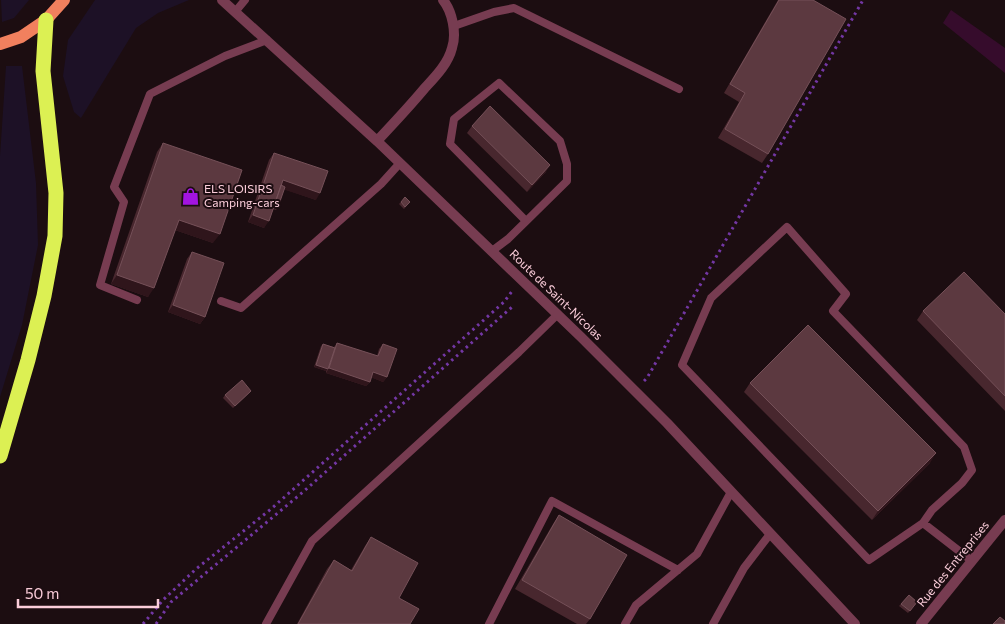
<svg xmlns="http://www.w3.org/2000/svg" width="1005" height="624" viewBox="0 0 1005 624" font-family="Commissioner,sans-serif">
	<rect width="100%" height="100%" fill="#1c0d11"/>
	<path fill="#1d1126" d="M1 0H29L14 18 2 22Z
		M95 0H189L158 13 136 28 81 118 74 112 63 76 68 40Z
		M6 66H22L36 183 38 245 22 325 0 397V156Z"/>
	<path fill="#360c2c" d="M951 10 1005 48V73L943 23Z"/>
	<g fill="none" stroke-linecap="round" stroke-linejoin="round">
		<path stroke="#7337a4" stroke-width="3" stroke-dasharray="2.5 4" stroke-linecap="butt" d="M644 381 647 378 863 0
			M143 624 163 600 196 569 271 509 504 302 513 290
			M156 624 171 602 303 492 512 307"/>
		<path stroke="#773c51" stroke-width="8" d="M235 12 245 0
			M454 26 494 12 514 8 679 89
			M787 227 846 294 833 311 964 447 972 470 962 483 932 510 923 523 869 560 682 365 711 298Z
			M492 251 508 239 567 181V164L560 141 499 83 454 119 450 144 526 221
			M137 300 100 285 124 202 114 187 150 94 225 56 267 40
			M221 301 241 308 381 184 400 163
			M923 523 972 561
			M266 624 312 541 519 352 558 314
			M489 624 552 501 678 570
			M625 624 636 605 697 554 731 492
			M713 624 744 568 770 534"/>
		<path stroke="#773c51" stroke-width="10" d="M222 0 377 141 581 337 667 423 855 624
			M377 141C393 124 409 107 424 89 435 77 448 64 452 48 457 33 452 11 443 0
			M921 624 1005 520"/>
		<path stroke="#f1805e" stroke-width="12" d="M0 44 21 37 46 20 64 0"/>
		<path stroke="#dcf053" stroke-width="15" d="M0 456 28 360 44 296 55 236 56 193 43 71 46 20"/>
	</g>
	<path fill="#48272e" d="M778 0H813L768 154 762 163 718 138 739 102 724 93Z
		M472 126 546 172 527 192 467 133Z
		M163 143 213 243 175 230 148 297 111 284 157 152Z
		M274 153 316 200 284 189 278 207 276 210 273 209 264 228 248 222 269 160Z
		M401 202H410L404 209 399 204Z
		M192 252 205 317 200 324 168 312 187 259Z
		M923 311 1005 314V411L917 320Z
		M337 343 377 356 379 349 383 344 387 377 383 382 371 377 370 382 366 386 326 373V371L314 367 321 346 323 344 334 347Z
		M750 383 930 463 872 520 744 392Z
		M251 391 233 408 223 398 225 395Z
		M559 515 590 619 586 624H577L515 589 553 524Z
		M371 537 410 624H297L327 569 334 560 351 570 365 546Z
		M909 595 917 602 908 613 899 606Z"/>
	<path fill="#2f151b" d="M550 165 546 172 527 192 532 185Z
		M283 180 320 193 316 200 279 188Z
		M253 215 269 221 264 228 248 222Z
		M179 220 220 234 213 243 172 229Z
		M117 275 154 288 148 297 111 284Z
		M173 305 205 317 200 324 168 312Z
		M316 365 328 369 326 371 314 367Z
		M329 368 370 382 366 386 326 373Z
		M373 372 387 377 383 382 370 377Z
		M936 453 930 463 872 520 878 511Z"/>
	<path fill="#5c3940" stroke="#755058" d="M779 0H813L846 19 768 154 725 129 745 93 730 84Z
		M490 106 550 165 532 185 472 126Z
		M163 143 242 170 220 234 179 220 154 288 117 275Z
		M274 153 328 171 320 193 283 180 269 221 253 215Z
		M281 185 285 187 278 207 274 206Z
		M405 197 410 202 405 207 401 202Z
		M192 252 224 263 205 317 173 305Z
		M964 272 1005 314V396L923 311Z
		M808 325 936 453 878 511 750 383Z
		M337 343 378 356 383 344 397 349 387 377 373 372 370 382 329 368Z
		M323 344 335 348 328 369 316 365Z
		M242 380 251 391 235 406 225 395Z
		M559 515 627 555 590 619 522 580Z
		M371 537 418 563 399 598 419 609 410 624H298L334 560 352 571Z
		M909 595 917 602 910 611 901 604Z
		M1000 617 1005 621V624H993Z"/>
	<defs>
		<symbol id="shop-bare" viewBox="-9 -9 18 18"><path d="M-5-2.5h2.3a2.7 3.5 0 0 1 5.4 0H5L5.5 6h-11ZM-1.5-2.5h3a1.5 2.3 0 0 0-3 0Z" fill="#a314e0" stroke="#1c0d11" stroke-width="2.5" paint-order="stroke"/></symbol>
	</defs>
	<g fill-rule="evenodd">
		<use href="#shop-bare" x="178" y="184" width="25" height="25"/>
	</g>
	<g text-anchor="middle" stroke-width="4" stroke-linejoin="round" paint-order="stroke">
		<g font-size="12" fill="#fbcdda" stroke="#1c0d11" text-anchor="start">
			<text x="204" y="193">ELS LOISIRS<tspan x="204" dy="14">Camping-cars</tspan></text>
		</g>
		<g font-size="12" fill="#fbcdda" stroke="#1c0d11">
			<text transform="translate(556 295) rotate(44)" y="4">Route de Saint-Nicolas</text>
			<text transform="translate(953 564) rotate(-51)" y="4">Rue des Entreprises</text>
		</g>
	</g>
	<path d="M18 599v8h140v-8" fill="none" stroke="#fbcdda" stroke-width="2.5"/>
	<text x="25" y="599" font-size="15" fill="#fbcdda" stroke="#1c0d11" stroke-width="4" paint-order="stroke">50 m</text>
</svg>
